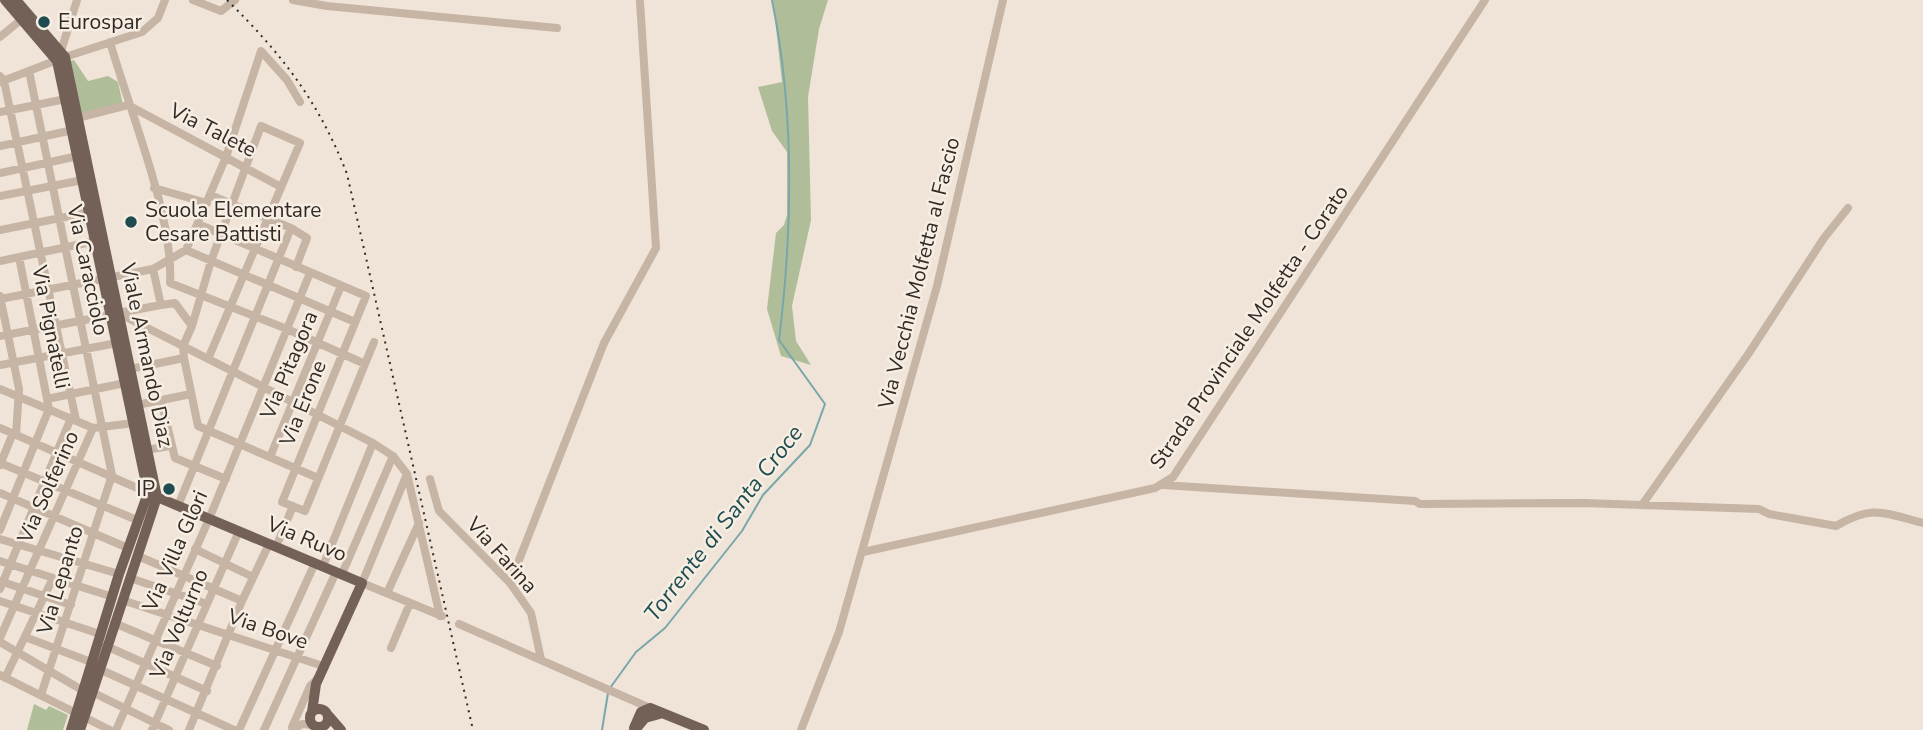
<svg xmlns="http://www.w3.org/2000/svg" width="1923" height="730" viewBox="0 0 1923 730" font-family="'Nunito Sans',sans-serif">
	<rect width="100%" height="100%" fill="#efe4d7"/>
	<path fill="#b0bd99" d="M773 0H828L819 29 808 97 811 220 792 306 796 341 811 365 781 356 767 309 776 233 784 225 787 215V152L772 131 758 87 782 82Z
		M74 60 88 81 108 76 118 82 123 105 79 116 67 62Z
		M34 704 46 710 49 706 68 715 63 730H27Z"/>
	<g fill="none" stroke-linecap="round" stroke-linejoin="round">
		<path stroke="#78a7aa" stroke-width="2" d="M610 688 636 652 665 628 742 531 763 495 810 445 825 404 779 340C793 227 795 113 772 0
			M602 730 608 693"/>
		<path stroke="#c6b4a5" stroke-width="8" d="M193 0 221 11 235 0
			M293 0 327 6 557 28
			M0 37 22 19
			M110 42C129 109 174 217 170 283L287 329 365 364
			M61 51 77 0
			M29 71 112 475 41 695
			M0 76 4 81 76 420
			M0 82 65 57 142 32 158 18 165 0
			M0 112 66 99
			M77 118 128 105 281 187
			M0 146 73 130
			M0 173 78 156
			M154 188 207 203
			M210 195 291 228 307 238 296 267
			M0 196 83 180
			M198 224 366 296 282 502 305 511 374 342
			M0 230 90 212
			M186 250 355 322
			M0 261 96 241
			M0 296 19 389 16 435
			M0 299 153 269
			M118 313 373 443 393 456 407 474 440 616
			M118 313 161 305
			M192 326 183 346 184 358 198 426 318 478
			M0 336 111 315
			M208 359 300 143 261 126 211 261 192 326 175 303 161 305 153 269 186 250 226 157 261 51 287 80 300 102
			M0 365 117 343
			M130 369 184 358
			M0 389 93 428 134 423
			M47 399 125 383
			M161 400 175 458 226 479
			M137 405 191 394
			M0 428 151 494
			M147 450 169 446
			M270 457 341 286
			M0 463 137 520
			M0 465 13 433
			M407 474 362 583 442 616
			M430 479 439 511 510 583 531 613 541 659
			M1163 485 1415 501 1420 504 1584 503 1759 509 1769 514 1836 526C1873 504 1884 513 1923 523
			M0 493 128 548
			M1642 505 1749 353 1824 238 1848 208
			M178 506 291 228
			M0 530 49 409 19 257
			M0 539 119 574
			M276 547 293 506
			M195 549 253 577
			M863 552 1155 488 1173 477 1485 0
			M138 556 242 601
			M0 561 113 597
			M323 566 373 443
			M342 574 393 456
			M130 578 207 604
			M0 581 71 605
			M510 583 604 343 656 248 640 2
			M0 589 71 418
			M387 593 419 523
			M122 600 323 666
			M0 601 100 634
			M114 623 217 666
			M459 624 650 708
			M25 637 91 662
			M0 638 93 428
			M0 642 82 690
			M106 646 207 691
			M391 648 410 603
			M99 669 234 730
			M0 675 110 730
			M5 678 53 578
			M92 692 169 730
			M292 727 310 686 318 678
			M116 730 209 519 310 273
			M152 730 239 531
			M189 730 242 601 269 544
			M239 730 315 563
			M264 730 336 572
			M293 730 302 724 313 725
			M801 730 839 632 937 286 1003 0"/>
		<path stroke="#736157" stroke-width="10" d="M5 0 57 61 148 493 119 574 71 730
			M16 0 65 57 157 497 80 730
			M157 497 362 583 316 684 312 712
			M650 708 704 730
			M310 718a9 9 0 1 1 18 0a9 9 0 1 1-18 0Z
			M328 715 341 730
			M634 728 641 712 650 708
			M635 730 645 718 663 713"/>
		<path stroke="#322a25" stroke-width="2" stroke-dasharray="2 5" stroke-linecap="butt" d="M227 0C282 54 319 102 347 174L473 730"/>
	</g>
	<g fill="#1e4c50" stroke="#f7eee3" stroke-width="2.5">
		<circle cx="44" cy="22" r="7"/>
		<circle cx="131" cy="222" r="7"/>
		<circle cx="169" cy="489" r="7"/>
	</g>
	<g text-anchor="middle" stroke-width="5" stroke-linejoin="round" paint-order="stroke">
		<g font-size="21" fill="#322a25" stroke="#f7eee3" text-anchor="start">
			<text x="58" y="29">Eurospar</text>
			<text x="145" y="217">Scuola Elementare<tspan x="145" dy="24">Cesare Battisti</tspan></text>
			<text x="155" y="496" text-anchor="end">IP</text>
		</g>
		<g font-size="21" fill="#322a25" stroke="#f7eee3">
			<text transform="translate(213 130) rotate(27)" y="7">Via Talete</text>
			<text transform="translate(88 270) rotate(78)" y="7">Via Caracciolo</text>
			<text transform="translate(919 273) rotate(-76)" y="7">Via Vecchia Molfetta al Fascio</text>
			<text transform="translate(51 327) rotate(79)" y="7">Via Pignatelli</text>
			<text transform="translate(1249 327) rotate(-56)" y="7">Strada Provinciale Molfetta - Corato</text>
			<text transform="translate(147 355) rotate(78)" y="7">Viale Armando Diaz</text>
			<text transform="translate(289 365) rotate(-67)" y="7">Via Pitagora</text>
			<text transform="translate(303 403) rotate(-68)" y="7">Via Erone</text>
			<text transform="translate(48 487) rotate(-66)" y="7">Via Solferino</text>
			<text transform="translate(307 539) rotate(23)" y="7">Via Ruvo</text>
			<text transform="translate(175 551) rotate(-66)" y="7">Via Villa Glori</text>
			<text transform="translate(502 555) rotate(48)" y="7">Via Farina</text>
			<text transform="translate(60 580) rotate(-73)" y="7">Via Lepanto</text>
			<text transform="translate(179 624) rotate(-67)" y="7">Via Volturno</text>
			<text transform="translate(268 629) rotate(19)" y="7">Via Bove</text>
		</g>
		<g font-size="23" font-style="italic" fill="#1e4c50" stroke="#f7eee3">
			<text transform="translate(723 523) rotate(-52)" y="8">Torrente di Santa Croce</text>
		</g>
	</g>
</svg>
